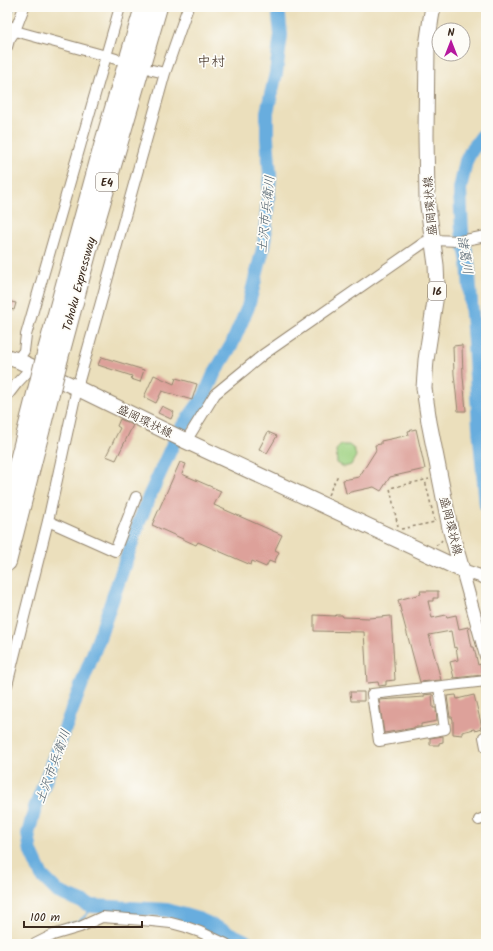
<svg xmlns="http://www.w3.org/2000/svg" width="493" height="951" viewBox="0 0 493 951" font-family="Kalam,'Klee One',sans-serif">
	<rect width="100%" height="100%" fill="#fdfcf7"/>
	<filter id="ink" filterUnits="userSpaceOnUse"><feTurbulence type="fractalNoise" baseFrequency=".025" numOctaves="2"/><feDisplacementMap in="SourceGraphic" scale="8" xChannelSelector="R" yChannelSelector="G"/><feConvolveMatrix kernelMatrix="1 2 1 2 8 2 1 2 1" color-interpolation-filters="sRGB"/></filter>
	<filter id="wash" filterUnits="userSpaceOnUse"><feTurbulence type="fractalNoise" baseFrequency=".012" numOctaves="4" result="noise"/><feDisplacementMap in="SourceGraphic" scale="16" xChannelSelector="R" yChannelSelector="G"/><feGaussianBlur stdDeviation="0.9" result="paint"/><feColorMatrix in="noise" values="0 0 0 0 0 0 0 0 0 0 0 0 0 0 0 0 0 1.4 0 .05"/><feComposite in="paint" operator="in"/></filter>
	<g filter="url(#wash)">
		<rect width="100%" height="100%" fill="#ebdfbc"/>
		<path fill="#9fd282" stroke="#6d7e50" d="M341 445H349L354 449 356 456 351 465 344 467 337 463 336 450Z"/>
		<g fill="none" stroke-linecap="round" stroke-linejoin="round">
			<path stroke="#68adde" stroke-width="2.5" d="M7 22 14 7
				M21 944C33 938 44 932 56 927 64 924 73 925 80 920 86 917 89 912 92 906"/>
			<path stroke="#68adde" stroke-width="14" d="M486 131 471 151 466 161 460 189 462 232 468 262 474 342 479 427 486 505
				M182 427 204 397 214 374 232 344 248 307 264 245 270 175 267 138V112L276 73 281 35 278 7
				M173 444 149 497 139 522 99 638 35 808 28 834 31 852 42 876 58 892 92 906 167 910 201 920 252 944"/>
		</g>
		<g id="blocks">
			<path fill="#dda19a" d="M7 301 16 303 14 310 7 308Z
				M462 345 463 376 466 411H458L454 374 453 346Z
				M102 357 144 370 140 382 131 379 132 376 98 365 101 358Z
				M154 375 174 384 176 378 197 384 192 400 162 391 156 403 144 397Z
				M162 406 174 412 171 419 158 413Z
				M120 419 133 425 116 460 106 456 120 428 117 426Z
				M416 429 425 469 390 477 381 491 374 487 346 493 343 480 359 477 376 450 375 445 381 444V441L409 435 408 431Z
				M268 432 277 436 267 453 259 449Z
				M180 462 186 464 182 474 221 491 214 505 282 535 275 550 279 552 274 563 269 561 266 567 252 561 251 565 198 542 196 545 152 525Z
				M420 591H438V598H433V601H428L432 618 446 615 447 617 456 615 459 629 468 627 472 647H474L478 665 480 664 483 675 454 678 450 662 458 660 456 647 454 648 451 631 429 635 441 680 420 682 398 600 421 594Z
				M314 615 335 616 336 615H342L343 617 369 618 391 616 395 680 386 681V685L379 686 378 682 367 683 364 632 314 631Z
				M350 692H364V701H351Z
				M432 694 433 708H436L437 721 421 724V727H414V728L384 733 379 700 424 697V695Z
				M456 695 457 699 474 695 482 727H480L481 729 475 731 474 729 462 732V735L453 734V720L452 717H450L447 696Z
				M443 736V742L439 743V745H430V738Z"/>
		</g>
	</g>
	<g filter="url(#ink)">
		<use href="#blocks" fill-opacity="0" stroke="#93846d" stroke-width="1"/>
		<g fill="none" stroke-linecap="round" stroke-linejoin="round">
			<defs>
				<path id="minor" d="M7 24 15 31 106 56 116 59
					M7 47 9 40 15 31 24 7
					M152 70 165 73
					M17 360 24 351 26 335 120 7
					M7 396 17 383 32 367
					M186 441 215 394 264 354 425 242 432 240 460 241 486 236
					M48 521 115 551 136 497
					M7 685 48 521 77 388 165 73 188 7
					M439 687 445 729 379 741 372 694 486 681
					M486 736 484 737 486 747
					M479 820 486 817
					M35 944 53 935 80 927 102 917 142 920 171 923 186 927 200 932 226 944"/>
				<path id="tertiary" d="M462 570 486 656
					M462 570 486 578"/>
				<path id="primary" d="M433 7 431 18 427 46 426 136 427 199 436 265 437 288 426 360 424 388 429 422 450 528 462 570
					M7 357 17 360 77 388 186 441 462 570"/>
				<path id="motorway" d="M46 354 105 139 144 7
					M59 358 93 231 158 7
					M7 507 37 390
					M7 562 50 393"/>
			</defs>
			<use href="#minor" stroke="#93846d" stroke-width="12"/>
			<use href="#tertiary" stroke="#93846d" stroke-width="14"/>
			<use href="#primary" stroke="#93846d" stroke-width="17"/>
			<use href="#motorway" stroke="#93846d" stroke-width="20"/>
			<path stroke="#93846d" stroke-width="1.5" stroke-dasharray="3 3" stroke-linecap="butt" d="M328 495 338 475
				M398 527 390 488 429 479
				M401 529 435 522 425 480
				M436 545 439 544 442 540"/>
			<use href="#minor" stroke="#fff" stroke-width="10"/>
			<use href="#tertiary" stroke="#fff" stroke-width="12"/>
			<use href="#primary" stroke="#fff" stroke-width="15"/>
			<use href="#motorway" stroke="#fff" stroke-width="18"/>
			<defs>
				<path id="motorway-bridge" d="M37 390 46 354
					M50 393 59 358"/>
			</defs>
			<use href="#motorway-bridge" stroke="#93846d" stroke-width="20" stroke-linecap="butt"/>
			<use href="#motorway-bridge" stroke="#fff" stroke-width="18"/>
		</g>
	</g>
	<g text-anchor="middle" stroke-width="3.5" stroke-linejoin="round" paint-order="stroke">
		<g fill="#fdfcf7" stroke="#75695f" stroke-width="1">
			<rect x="96" y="173" width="22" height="18" rx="3"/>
			<rect x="428" y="282" width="18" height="18" rx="3"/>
		</g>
		<g font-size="11" font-weight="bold" fill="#3b2a1e">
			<text x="107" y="186">E4</text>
			<text x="437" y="295">16</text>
		</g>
		<g font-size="12" fill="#3b2a1e" stroke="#fdfcf7">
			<text transform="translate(430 206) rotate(-95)" y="4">盛岡環状線</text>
			<text transform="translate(79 284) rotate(-75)" y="4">Tohoku Expressway</text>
			<text transform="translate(145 421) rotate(26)" y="4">盛岡環状線</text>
			<text transform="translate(451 526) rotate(76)" y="4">盛岡環状線</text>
		</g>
		<g font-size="13" font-style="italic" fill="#4d5e6b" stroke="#fdfcf7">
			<text transform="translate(265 214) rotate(-84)" y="5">土沢市兵衛川</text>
			<text transform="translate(466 255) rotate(81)" y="5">諸葛川</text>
			<text transform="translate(52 766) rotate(-70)" y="5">土沢市兵衛川</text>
		</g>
		<g font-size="14" fill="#3b2a1e" stroke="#fdfcf7">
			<text x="211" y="66">中村</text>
		</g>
	</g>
	<rect width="493" height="951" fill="none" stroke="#fdfcf7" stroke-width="24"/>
	<g transform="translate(451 42)"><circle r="19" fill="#fdfcf7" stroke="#afa8a0"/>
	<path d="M0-3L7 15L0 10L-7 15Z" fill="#b5179e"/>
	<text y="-6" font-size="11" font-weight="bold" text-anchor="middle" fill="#3b2a1e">N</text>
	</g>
	<path d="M24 921v6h118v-6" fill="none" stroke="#3b2a1e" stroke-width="2"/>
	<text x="30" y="921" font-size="12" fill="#3b2a1e" stroke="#fdfcf7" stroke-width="3" paint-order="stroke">100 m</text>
</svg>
